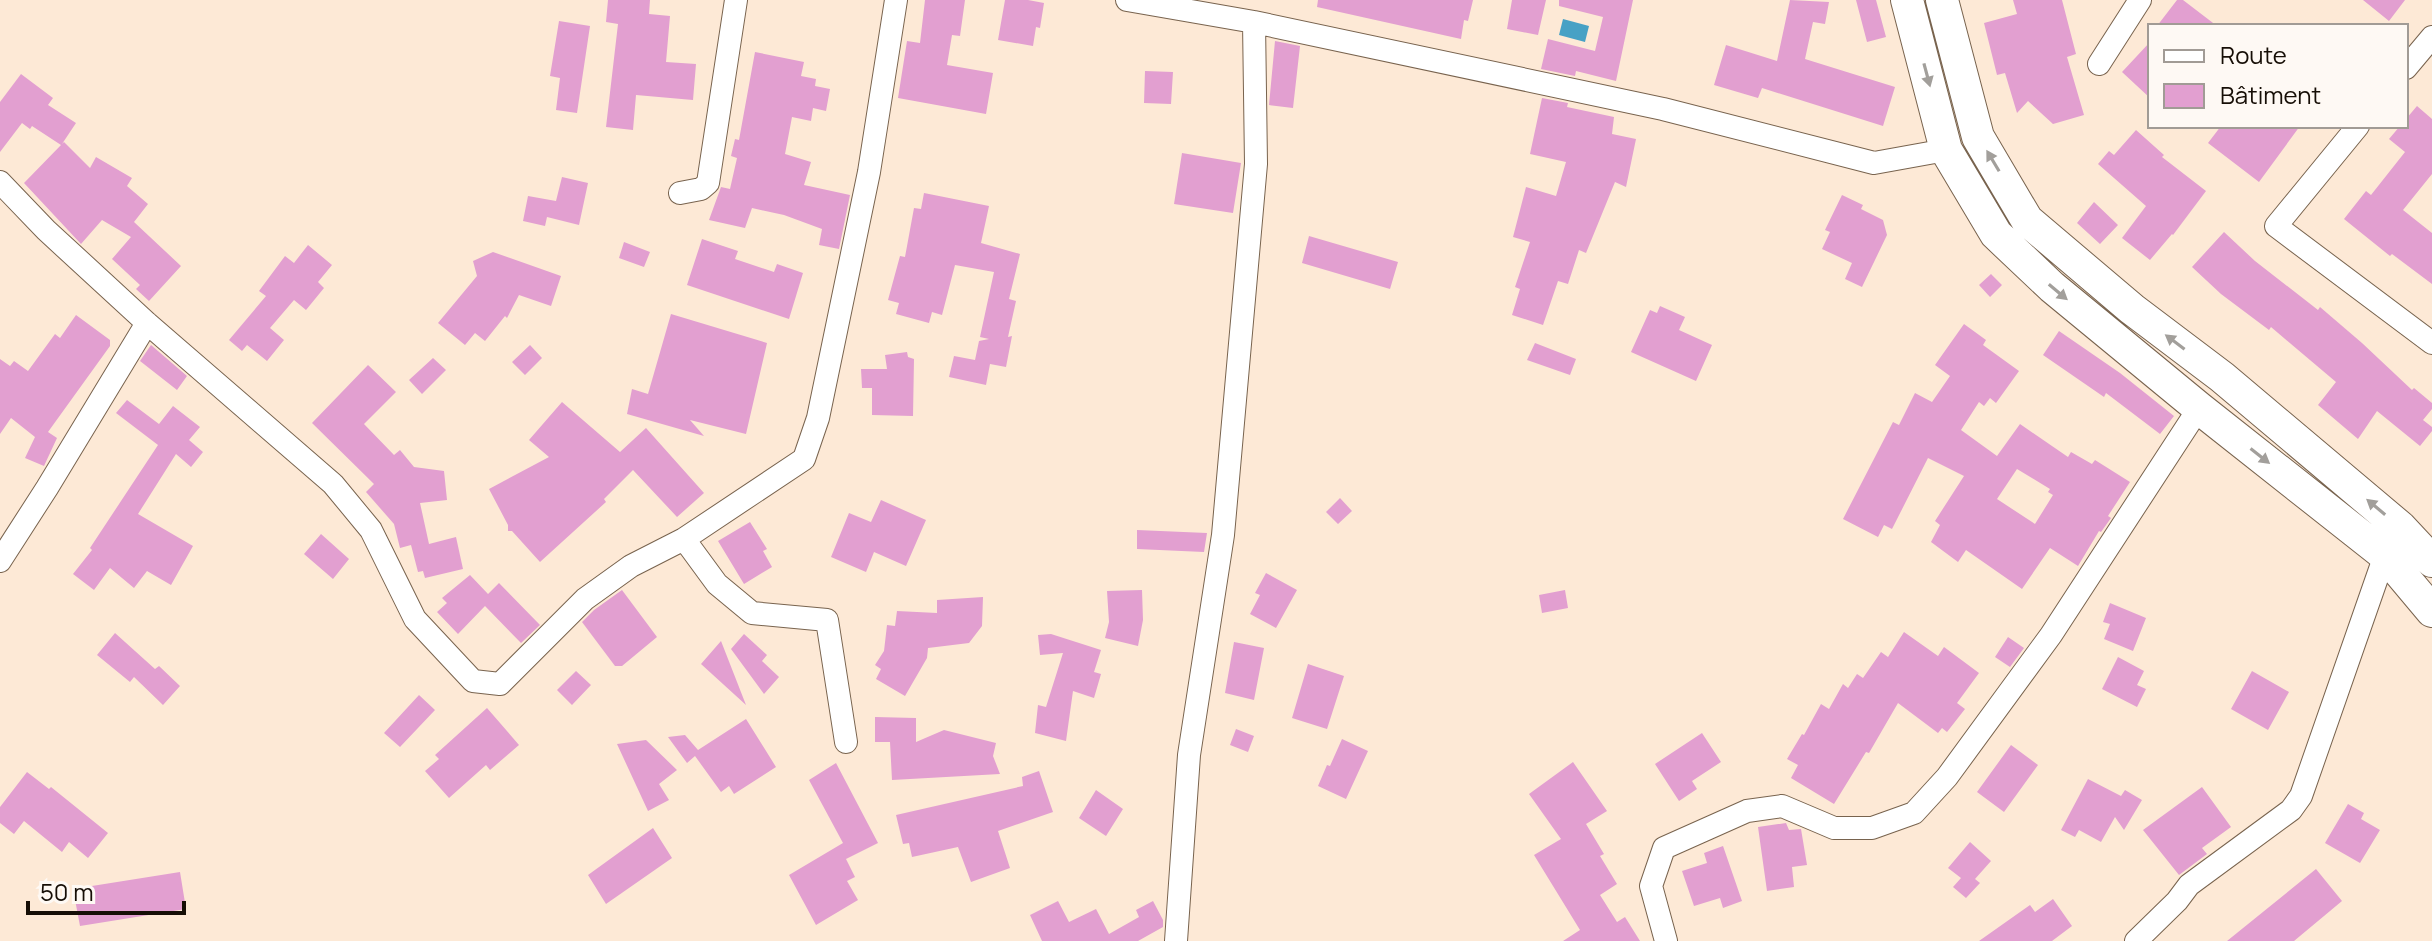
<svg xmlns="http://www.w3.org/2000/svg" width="2432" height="941" viewBox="0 0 2432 941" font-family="Manrope,sans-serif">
	<rect width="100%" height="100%" fill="#fde9d6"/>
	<path fill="#47a1c5" d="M1563 19 1589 26 1585 42 1559 35Z"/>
	<path fill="#e29fd0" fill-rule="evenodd" d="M608 0H650L649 14 670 16 666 62 696 64 693 100 636 95 633 130 606 127 618 24 606 22Z
		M925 0H965L960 36 952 35 947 65 993 73 986 114 898 98 907 41 920 43Z
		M1005 0H1028L1044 3 1040 28 1036 27 1033 46 998 40Z
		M1318 0H1473L1468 21 1464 20 1461 39 1317 7Z
		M1512 0H1546L1538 35 1507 29Z
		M1559 0H1633L1616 81 1576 71 1575 76 1541 69 1548 39 1595 51 1603 17 1559 6Z
		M1790 0 1829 2 1825 24 1813 22 1805 59 1895 87 1883 126 1762 88 1758 98 1714 85 1726 45 1777 61Z
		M1856 0H1876L1886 37 1867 42Z
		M2013 0H2062L2076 54 2067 57 2084 115 2053 124 2028 101 2017 113 2005 73 1997 75 1984 23 2017 14Z
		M2177 0H2183L2217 26H2157Z
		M2363 0H2405L2389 21Z
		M559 21 590 26 577 113 556 110 560 78 550 76Z
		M1275 41 1300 46 1293 108 1269 105Z
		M2150 42V98L2122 72Z
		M755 52 804 62 801 76 816 79 815 86 830 89 826 111 813 108 811 121 792 117 785 154 811 162 804 185 850 195 839 249 819 245 822 229 784 215 752 208 745 228 709 220 721 187 730 189 737 158 731 156 735 139 739 140Z
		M1145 71 1173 72 1171 104 1144 103Z
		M21 74 53 98 48 105 76 123 62 144 64 142 90 168 96 157 132 178 127 186 148 204 134 222 181 266 149 301 136 289 140 285 112 259 131 237 102 220 81 244 24 183 61 145 32 126 30 129 22 123 0 152V102Z
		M1542 98 1568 103 1567 107 1614 117 1612 134 1636 139 1626 187 1615 182 1586 253 1579 250 1568 284 1558 281 1543 325 1512 315 1520 289 1515 287 1530 242 1513 237 1526 187 1556 196 1566 162 1530 154Z
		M2417 106 2432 119V174L2403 210 2432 233V284L2392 254 2390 256 2344 219 2366 191 2371 195 2405 152 2389 139 2400 126H2406V119Z
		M2221 126H2300L2259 182 2208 143Z
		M2136 130 2164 155 2162 157 2206 191 2173 235 2172 234 2150 260 2122 238 2146 206 2098 164 2109 151 2114 155Z
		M1182 153 1241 163 1233 213 1174 204Z
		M562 177 588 183 579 225 547 217 545 226 523 221 528 196 556 201Z
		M924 193 989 206 981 243 1020 254 1009 299 1016 301 1008 337 1012 336 1006 367 990 364 986 385 949 377 954 356 975 360 979 341 989 339 980 337 994 272 955 265 942 315 932 312 929 323 896 314 899 303 888 300 900 256 905 257 914 208 921 209Z
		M1842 195 1863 205 1861 209 1883 220 1887 235 1862 287 1845 279 1852 263 1822 249 1830 232 1825 230Z
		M2094 202 2118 225 2100 244 2077 223Z
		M2224 232 2255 261 2318 310 2320 307 2362 343 2412 390 2414 388 2432 403V409L2423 420 2432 427V431L2420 446 2377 411 2358 439 2318 405 2336 382 2271 327 2269 330 2221 294 2192 267Z
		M1309 236 1398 262 1390 289 1302 263Z
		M702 239 738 251 735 259 774 272 777 264 803 273 789 319 687 285Z
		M624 242 650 252 644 267 619 258Z
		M308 245 332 265 318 282 324 288 306 310 294 300 270 328 284 340 267 361 247 345 242 351 229 340 266 296 259 291 285 256 294 263Z
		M493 252 561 276 551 306 519 295 507 318 505 316 485 341 475 333 465 345 438 323 477 276 473 261Z
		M1991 274 2002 285 1990 297 1979 285Z
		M1660 306 1685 317 1679 330 1712 345 1696 381 1631 352 1650 310 1657 313Z
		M671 314 767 343 746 434 690 420 704 436 627 414 632 389 648 394Z
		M76 315 110 340V346L48 432 57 438 44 466 25 458 35 437 11 418 0 434V359L10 366 14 361 28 371 55 334 60 338Z
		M1964 324 1986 340 1983 345 2019 371 1996 403 1990 398 1984 406 1979 402 1961 430 1997 456 2020 424 2068 457 2071 452 2092 464 2095 460 2130 482 2108 516 2111 518 2101 532 2099 531 2078 566 2050 548 2022 589 1966 550 1958 562 1931 542 1940 525 1935 521 1964 476 1928 458 1892 529 1884 525 1878 537 1843 519 1893 422 1899 425 1915 393 1932 402 1950 376 1935 365ZM2017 469 2050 489 2048 492 2053 495 2035 524 1997 499Z
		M2059 331 2120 373 2174 416 2160 434 2106 393 2104 397 2043 355Z
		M1535 343 1576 359 1570 375 1527 360Z
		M151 345 187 376 177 390 140 361Z
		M530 345 542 358 525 375 512 362Z
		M907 352 908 357 914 359 913 416 872 415V388H862L861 369H887L885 355Z
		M433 358 446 370 422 394 409 380Z
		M368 365 396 392 364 424 394 455 400 450 414 467 444 471 447 500 420 503 429 544 456 537 463 569 425 578 423 571 418 572 411 545 400 548 394 524 366 492 374 484 312 423Z
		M127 400 159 424 173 406 200 427 189 440 203 452 191 467 176 454 138 514 193 546 171 585 147 571 134 588 110 568 94 590 73 574 92 550 90 548 158 445 116 413Z
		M562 402 620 452 646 428 704 493 677 517 633 470 604 499 606 502 540 562 512 531H508V525L489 489 549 457 529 440Z
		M1340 498 1352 511 1338 524 1326 512Z
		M881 500 926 520 906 566 874 552 866 572 831 557 849 513 871 522Z
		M750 522 767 549 763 551 772 567 744 584 718 541Z
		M1137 530 1207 533 1204 552 1137 549Z
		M321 534 349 559 333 579 304 554Z
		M1266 573 1297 590 1276 628 1250 614 1260 595 1255 593Z
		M470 575 488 594 499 583 540 625 521 643 485 606 458 634 437 612 447 603 442 598Z
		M622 590 657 637 622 666H615L582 622 594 610Z
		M1142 590 1143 620 1138 646 1105 638 1109 622 1107 591Z
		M1565 590 1568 608 1542 613 1539 595Z
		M983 597 982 626 969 643 928 648 927 658 905 696 876 679 881 669 875 665 884 651 887 625 895 626 897 611 937 613V600Z
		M2110 603 2146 618 2133 651 2104 639 2110 624 2103 622Z
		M1904 632 1938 656 1944 647 1979 673 1957 703 1965 709 1947 732 1942 728 1938 733 1898 703 1869 753 1866 752 1834 804 1791 778 1798 765 1787 759 1802 734 1804 735 1821 704 1829 709 1843 684 1848 688 1857 674 1863 678 1881 652 1888 657Z
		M115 633 155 669 159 666 180 686 163 705 134 677 130 682 97 655Z
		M744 634 767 655 762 661 779 677 764 694 731 649Z
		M1051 634 1101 650 1094 672 1101 674 1094 698 1073 691 1066 741 1035 733 1038 705 1046 707 1063 653 1040 655 1038 635Z
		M2008 637 2024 648 2010 667 1995 657Z
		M721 641 746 705 701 664Z
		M1234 642 1264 648 1254 700 1225 693Z
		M2118 657 2144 671 2137 685 2146 689 2137 707 2102 689Z
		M1308 664 1344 676 1327 729 1292 718Z
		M576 671 591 685 572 705 557 690Z
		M2252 671 2289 692 2268 730 2231 709Z
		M419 695 435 710 400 747 384 733Z
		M487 708 519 745 490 770 486 765 449 798 425 771 439 759 435 755Z
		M875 717 916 718V742L944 730 996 743 993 756 1000 774 892 780 890 742H875Z
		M746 719 776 767 734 794 729 786 721 792 695 756 687 763 668 737 685 735 698 750Z
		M1236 729 1254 736 1248 752 1230 745Z
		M1702 733 1721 762 1692 781 1697 789 1679 801 1655 764Z
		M1342 739 1368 751 1346 799 1318 786 1327 765 1330 766Z
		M646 740 677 770 659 784 669 800 648 811 617 744Z
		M2011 745 2038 765 2004 812 1977 792Z
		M1573 762 1607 811 1586 824 1604 854 1600 856 1617 884 1600 895 1617 922 1625 917 1640 941H1563L1580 930 1534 855 1561 839 1529 794Z
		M836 763 878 843 846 859 855 877 847 881 858 900 816 925 789 875 843 843 809 780Z
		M1039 771 1053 812 998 831 1010 868 971 882 958 847 912 857 909 843 903 844 896 815 1023 786 1022 777Z
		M27 772 49 789 51 787 108 833 88 858 69 842 62 852 24 821 14 834 0 823V807Z
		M2088 779 2121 796 2125 790 2142 800 2124 830 2115 817 2101 842 2079 830 2075 837 2061 830Z
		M2202 787 2231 827 2202 848 2207 854 2179 875 2143 830Z
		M1096 790 1123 809 1106 836 1079 818Z
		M2348 804 2364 813 2361 819 2380 830 2360 863 2325 843Z
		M1786 823 1789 830 1801 829 1807 865 1792 867 1794 887 1767 891 1758 827Z
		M653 828 672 858 606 904 588 875Z
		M1970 842 1991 861 1975 879 1980 883 1966 898 1953 887 1961 878 1948 868Z
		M1723 846 1742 901 1723 908 1720 898 1694 906 1682 871 1707 863 1704 853Z
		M2316 869 2342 901 2294 941H2227Z
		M180 872 186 909 80 926 73 889Z
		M2053 899 2072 926 2052 941H1979L2030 905 2035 912Z
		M1058 901 1069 922 1096 909 1109 934 1139 917 1136 910 1153 901 1163 920V927L1138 941H1042L1030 915Z"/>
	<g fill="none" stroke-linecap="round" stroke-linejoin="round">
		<defs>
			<path id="street" d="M1127 0 1254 22 1663 109 1874 163 1946 150
				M2099 64 2140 0
				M2406 68 2432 37
				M2358 126 2276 226 2432 343
				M0 182 46 230 147 323 333 484 371 530 415 619 473 681 500 684 585 599 631 566 684 539 804 459 818 418 869 172 896 0
				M680 193 701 189 708 183 736 0
				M684 539 717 584 752 613 827 620 846 742
				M0 561 47 488 147 323
				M1176 941 1189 755 1223 535 1256 164 1254 22
				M1666 941 1651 886 1664 848 1747 811 1782 806 1834 828H1872L1914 813 1947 777 2051 635 2199 408
				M2136 941 2177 901 2189 885 2291 810 2301 796 2385 555"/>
			<path id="secondary" d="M1907 0 1946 150 1996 234 2052 287 2199 408 2385 555 2432 611
				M1942 0 1978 137 2027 220 2132 309 2222 377 2400 527 2432 561"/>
		</defs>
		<use href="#street" stroke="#78634e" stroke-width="24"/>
		<use href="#secondary" stroke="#78634e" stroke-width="34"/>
		<use href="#street" stroke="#fff" stroke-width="22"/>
		<use href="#secondary" stroke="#fff" stroke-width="32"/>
	</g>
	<defs><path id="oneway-solid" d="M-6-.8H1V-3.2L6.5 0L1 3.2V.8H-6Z" transform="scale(2)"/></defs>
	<g fill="#a29f9b">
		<use href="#oneway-solid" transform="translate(1927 75) rotate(75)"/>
		<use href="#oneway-solid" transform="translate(1993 161) rotate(-121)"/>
		<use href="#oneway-solid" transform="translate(2058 292) rotate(40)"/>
		<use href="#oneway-solid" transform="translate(2175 342) rotate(-143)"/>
		<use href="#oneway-solid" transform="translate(2260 456) rotate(38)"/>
		<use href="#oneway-solid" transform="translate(2376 507) rotate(-140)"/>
	</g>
	<rect x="2148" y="24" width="260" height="104" fill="#fef9f4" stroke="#a19b95" stroke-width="2"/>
	<rect x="2164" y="50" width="40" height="12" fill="#ffffff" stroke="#a19b95" stroke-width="2"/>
	<text x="2220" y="64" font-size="24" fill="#160e06">Route</text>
	<rect x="2164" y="84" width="40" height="24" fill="#e29fd0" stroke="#a19b95" stroke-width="2"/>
	<text x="2220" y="104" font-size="24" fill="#160e06">Bâtiment</text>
	<path d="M28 901v12h156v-12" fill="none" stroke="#160e06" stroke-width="4"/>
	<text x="40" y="901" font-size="24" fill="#160e06" stroke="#fef9f4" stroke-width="6" paint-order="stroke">50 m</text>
</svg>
